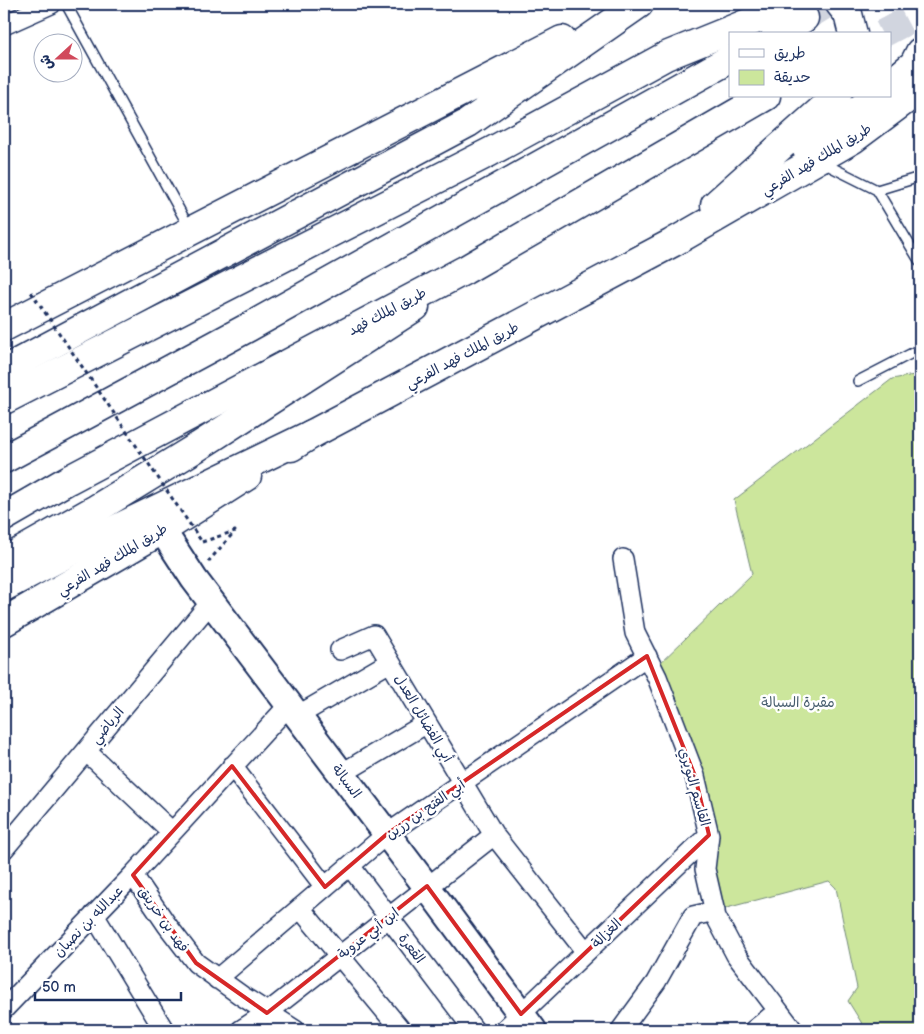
<svg xmlns="http://www.w3.org/2000/svg" width="924" height="1034" viewBox="0 0 924 1034" font-family="'Balsamiq Sans','Playpen Sans Arabic',sans-serif">
	<rect width="100%" height="100%" fill="#fff"/>
	<filter id="ink" filterUnits="userSpaceOnUse"><feTurbulence type="fractalNoise" baseFrequency=".02" numOctaves="2"/><feDisplacementMap in="SourceGraphic" scale="10" xChannelSelector="R" yChannelSelector="G"/><feConvolveMatrix kernelMatrix="1 2 1 2 8 2 1 2 1" color-interpolation-filters="sRGB"/></filter>
	<g filter="url(#ink)">
		<path fill="#cce69c" stroke="#748a7d" d="M920 374V1030H866L848 1001 857 988 836 888 829 881 715 911 709 835 654 669 752 574 734 500 892 379Z"/>
		<g fill="none" stroke-linecap="round" stroke-linejoin="round">
			<path stroke="#d1d5df" stroke-width="28" stroke-dasharray="28 14" stroke-linecap="butt" d="M804 18 827 4
				M882 34 920 14"/>
			<defs>
				<path id="service" d="M66 4 190 229
					M821 162 877 190
					M920 177 877 190 920 262
					M858 381 920 349"/>
				<path id="minor" d="M4 25 51 4
					M623 559 635 633 657 677 695 776 709 835 705 869 716 917 736 955 793 1030
					M340 650 374 635 494 835 586 952
					M297 716 390 662
					M86 751 172 832
					M232 766 325 887
					M341 774 427 723
					M4 849 211 602
					M350 866 474 1030
					M133 875 167 925 196 963 242 996 295 1030
					M300 908 401 1030
					M94 915 164 1030
					M217 979 387 834 647 656
					M4 1009 133 875 289 705
					M241 1030 267 1013 494 835
					M504 1030 709 835
					M621 1030 656 982 693 916 715 911
					M754 1030 778 1011"/>
				<path id="secondary" d="M162 530 194 579 439 903 533 1030"/>
				<path id="primary" d="M840 4 848 14 853 34
					M890 84 914 64 920 52
					M806 148 853 115 875 96
					M715 205 837 96
					M4 327 562 40
					M4 370 468 123 639 4
					M291 447 312 434 672 243 853 139 920 89
					M4 561 96 509 199 446 415 307
					M4 622 162 530 247 476"/>
				<path id="trunk" d="M4 400 490 152 666 56 782 9"/>
				<path id="motorway" d="M776 34 804 18
					M4 459 249 327 730 59
					M4 517 68 480 465 270 766 96
					M4 587 89 542 312 434"/>
			</defs>
			<use href="#service" stroke="#1b2f5e" stroke-width="12"/>
			<use href="#minor" stroke="#1b2f5e" stroke-width="22"/>
			<use href="#secondary" stroke="#1b2f5e" stroke-width="30"/>
			<use href="#primary" stroke="#1b2f5e" stroke-width="31"/>
			<use href="#trunk" stroke="#1b2f5e" stroke-width="31"/>
			<use href="#motorway" stroke="#1b2f5e" stroke-width="31"/>
			<path stroke="#1b2f5e" stroke-width="3" stroke-dasharray="4 4" stroke-linecap="butt" d="M202 542 235 531 208 562"/>
			<use href="#service" stroke="#fff" stroke-width="9"/>
			<use href="#minor" stroke="#fff" stroke-width="19"/>
			<use href="#secondary" stroke="#fff" stroke-width="26"/>
			<use href="#primary" stroke="#fff" stroke-width="28"/>
			<use href="#trunk" stroke="#fff" stroke-width="28"/>
			<use href="#motorway" stroke="#fff" stroke-width="28"/>
			<path stroke="#1b2f5e" stroke-width="3" stroke-dasharray="4 4" stroke-linecap="butt" d="M31 292 202 542"/>
		</g>
	</g>
	<path fill="none" stroke="#d62828" stroke-width="4" stroke-linejoin="round" d="M647 656 695 776 709 835 521 1014 427 886 267 1013 196 963 133 875 232 766 325 887 387 834Z"/>
	<g text-anchor="middle" stroke-width="5" stroke-linejoin="round" paint-order="stroke">
		<g font-size="14" fill="#1b2f5e" stroke="#fff">
			<text transform="translate(816 159) rotate(-31)" y="5">طريق الملك فهد الفرعي</text>
			<text transform="translate(387 311) rotate(-28)" y="5">طريق الملك فهد</text>
			<text transform="translate(462 355) rotate(-28)" y="5">طريق الملك فهد الفرعي</text>
			<text transform="translate(112 559) rotate(-31)" y="5">طريق الملك فهد الفرعي</text>
			<text transform="translate(424 718) rotate(59)" y="5">أبي الفضائل العدل</text>
			<text transform="translate(107 725) rotate(-50)" y="5">الرياضي</text>
			<text transform="translate(347 781) rotate(53)" y="5">السبالة</text>
			<text transform="translate(695 787) rotate(74)" y="5">القاسم النويري</text>
			<text transform="translate(425 809) rotate(-35)" y="5">أبي الفتح بن رزين</text>
			<text transform="translate(164 919) rotate(55)" y="5">فهد بن خرينق</text>
			<text transform="translate(88 921) rotate(-46)" y="5">عبدالله بن نصبان</text>
			<text transform="translate(368 933) rotate(-38)" y="5">ابن أبي عروبة</text>
			<text transform="translate(606 933) rotate(-44)" y="5">الغزالة</text>
			<text transform="translate(412 948) rotate(53)" y="5">القعرة</text>
		</g>
		<g font-size="14" fill="#475d6e" stroke="#fff">
			<text x="798" y="707">مقبرة السبالة</text>
		</g>
	</g>
	<rect width="924" height="1034" fill="none" stroke="#fff" stroke-width="20"/>
	<rect x="10" y="10" width="904" height="1014" fill="none" stroke="#1b2f5e" stroke-width="2" filter="url(#ink)"/>
	<rect x="729" y="32" width="162" height="65" fill="#ffffff" stroke="#a4acbf"/>
	<rect x="739" y="49" width="25" height="8" fill="#ffffff" stroke="#a4acbf"/>
	<text x="774" y="58" font-size="15" fill="#1b2f5e">طريق</text>
	<rect x="739" y="70" width="25" height="15" fill="#cce69c" stroke="#a4acbf"/>
	<text x="774" y="82" font-size="15" fill="#1b2f5e">حديقة</text>
	<g transform="translate(58 58) rotate(249)"><circle r="24" fill="#ffffff" stroke="#a4acbf"/>
	<path d="M0-4L9 19L0 12L-9 19Z" fill="#d1495b"/>
	<text y="-8" font-size="14" font-weight="bold" text-anchor="middle" fill="#1b2f5e">ش</text>
	</g>
	<path d="M35 992v8h146v-8" fill="none" stroke="#1b2f5e" stroke-width="2.5"/>
	<text x="42" y="992" font-size="15" fill="#1b2f5e" stroke="#ffffff" stroke-width="4" paint-order="stroke">50 m</text>
</svg>
